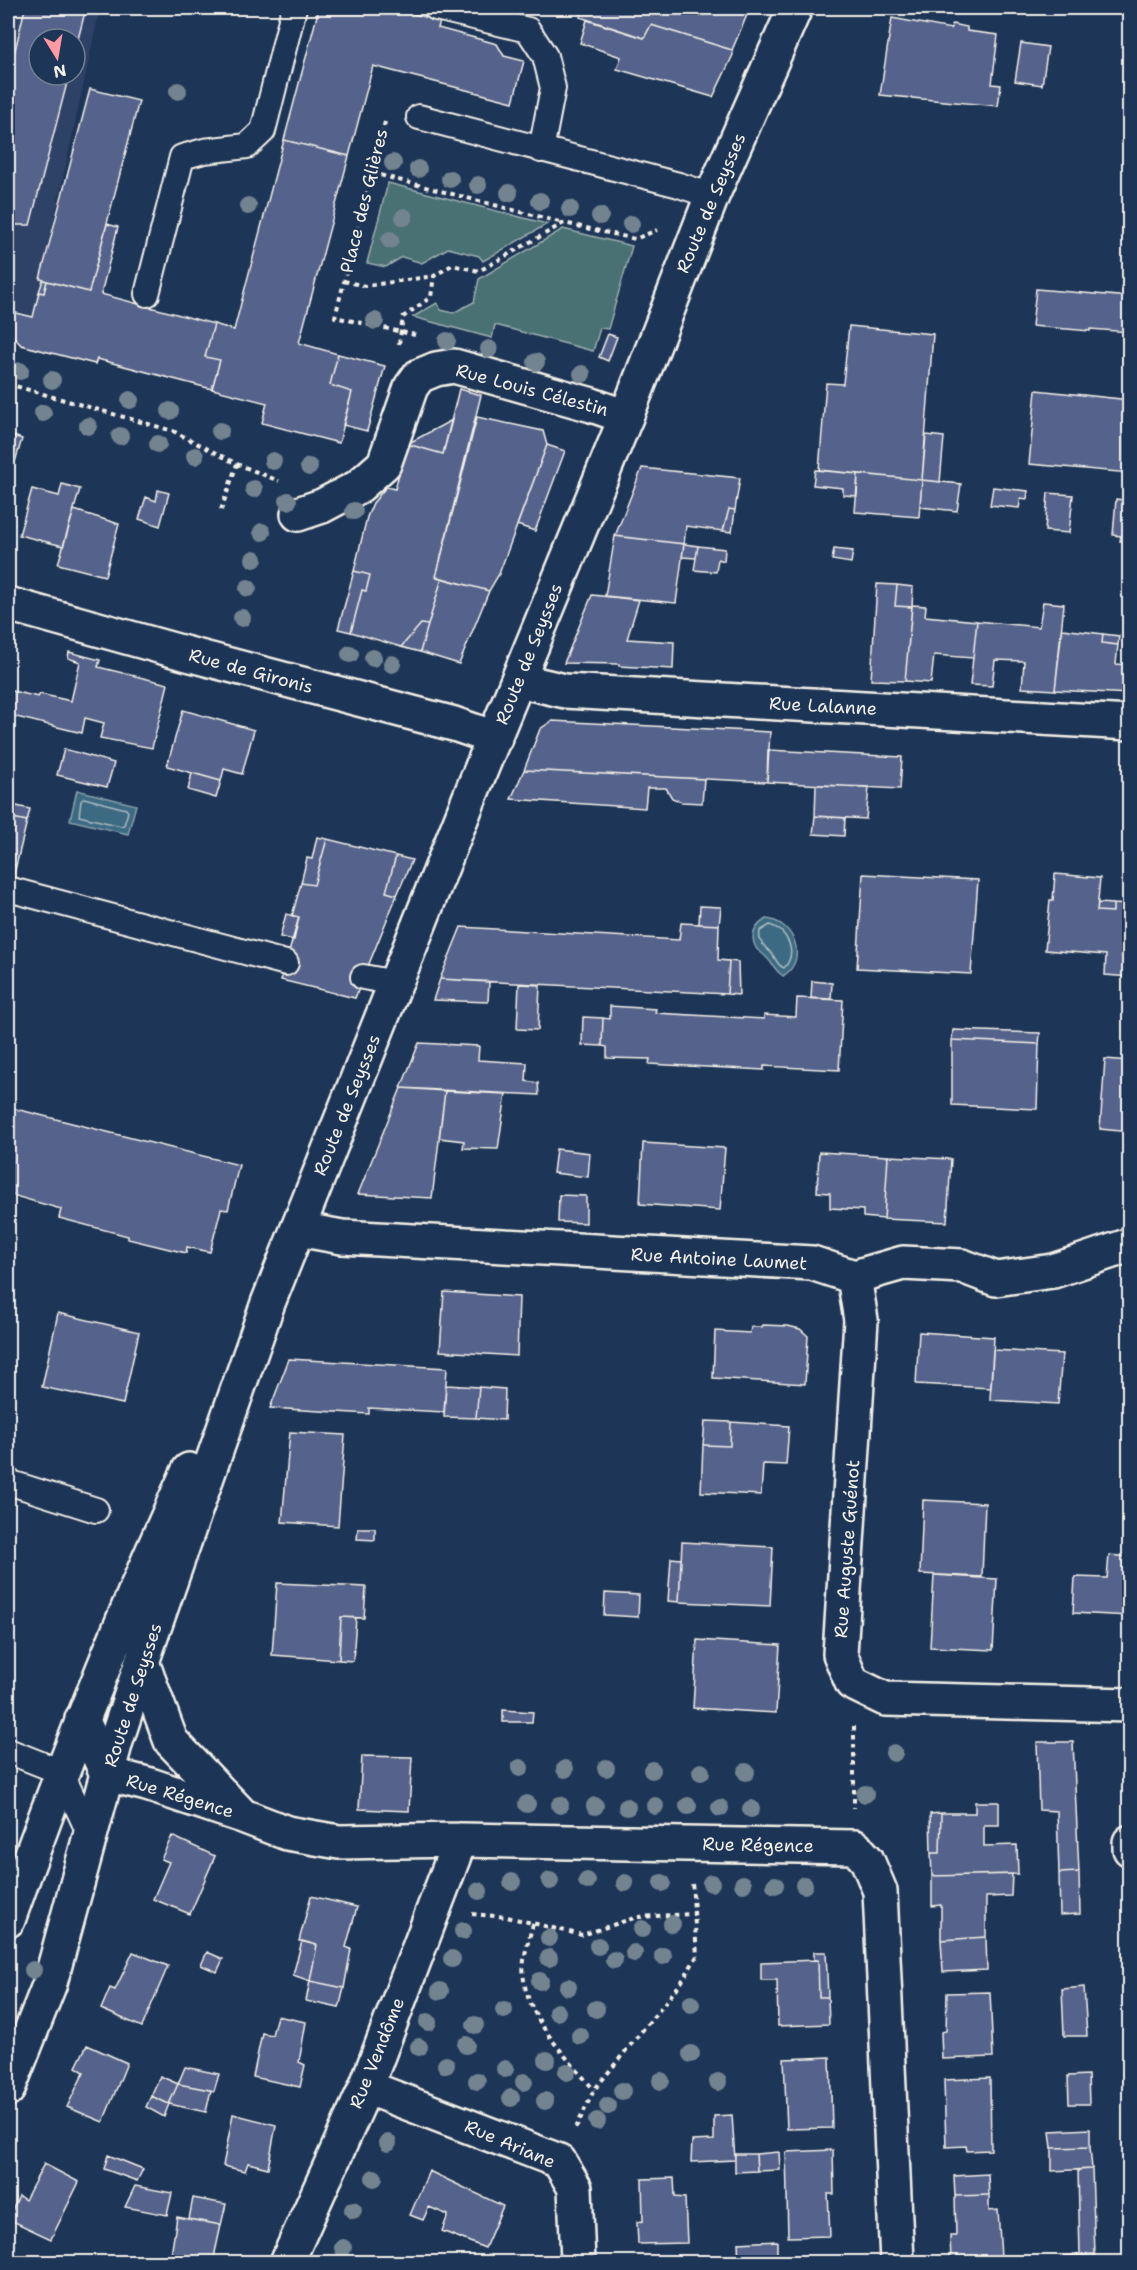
<svg xmlns="http://www.w3.org/2000/svg" width="1137" height="2270" viewBox="0 0 1137 2270" font-family="'Shantell Sans',sans-serif">
	<rect width="100%" height="100%" fill="#1d3557"/>
	<filter id="ink" filterUnits="userSpaceOnUse"><feTurbulence type="fractalNoise" baseFrequency=".0167" numOctaves="2"/><feDisplacementMap in="SourceGraphic" scale="12" xChannelSelector="R" yChannelSelector="G"/><feConvolveMatrix kernelMatrix="1 2 1 2 8 2 1 2 1" color-interpolation-filters="sRGB"/></filter>
	<g filter="url(#ink)">
		<path fill="#2e4367" fill-rule="evenodd" d="M8 8H100L33 316 12 310 8 329ZM39 39H75V75H39Z"/>
		<path fill="#486f73" stroke="#9eb0ae" stroke-width="1.5" d="M388 183 547 224 483 261 479 256 448 248 422 263 402 257 386 267 367 263Z
			M563 229 632 246 608 329 600 328 593 351 495 325 492 338 413 317 437 303 441 310 453 313 474 302 479 279Z"/>
		<path fill="#3e6a83" stroke="#87a0ab" stroke-width="1.5" d="M77 790 136 805 128 834 70 820Z
			M766 919C794 921 809 960 783 976 774 970 774 965 767 958 764 954 759 952 756 948 749 935 755 926 766 919Z"/>
		<g fill="none" stroke-linecap="round" stroke-linejoin="round">
			<path stroke="#abbbc0" stroke-width="1.5" d="M84 798 126 809 128 812 124 825 121 826 79 816 81 801Z
				M770 925C788 931 798 953 784 968 776 965 777 959 771 953 764 945 758 943 760 931Z"/>
		</g>
		<path fill="#55648c" stroke="#f4f1e8" stroke-width="1.5" d="M25 8H86L75 51V39H39V75H69L30 225H8V80Z
			M319 8 355 9 356 8H392L440 21 438 28 497 44 504 56 524 61 513 102 373 66 349 156 284 140Z
			M583 8H750L732 50 651 25 644 38 580 17Z
			M892 18 951 29 952 24 967 27V31L998 35 992 84 1001 85 998 106 880 95Z
			M587 20 644 38 651 25 732 50 733 55 713 97 617 69 621 57 580 43Z
			M1021 43 1048 47 1042 85 1015 81Z
			M90 89 139 101 89 292 40 279Z
			M284 140 349 156 299 343 338 354 330 385 352 392 339 443 262 423 267 403 212 389 220 360 205 357 214 324 234 330Z
			M107 224 118 227 101 294 214 324 205 357 220 360 212 389 97 359 95 364 21 345 8 330 12 312 33 317 39 292 44 293 47 281 89 292Z
			M43 280 47 281 44 293 39 292Z
			M1036 289 1130 297V332L1090 329V331L1032 326Z
			M849 326 933 334 922 480 819 470 826 383 843 384Z
			M608 334 617 337 608 361 599 357Z
			M338 354 385 366 367 431 343 425 352 392 330 385Z
			M459 389 481 395 436 577 442 578 428 625 421 624 401 647 351 632 362 590 366 591 370 575 354 571 367 517 373 503 386 487 395 489 407 444 443 454Z
			M1036 390 1130 400V473L1029 464Z
			M477 417 543 431 547 445 499 574 489 591 436 577Z
			M452 420 443 454 407 444Z
			M8 434 22 439 15 462 8 460Z
			M926 435 944 437 940 482 922 480Z
			M547 445 565 451 535 531 517 525Z
			M642 468 740 478 735 510 729 509 723 531 686 526 684 544 615 536Z
			M815 470 858 474 857 496 843 495V488L813 485Z
			M858 474 922 480 919 517 855 512Z
			M922 480 961 484 957 511 920 507Z
			M62 484 80 489 63 546 19 535 32 489 59 496Z
			M993 487 1028 491 1027 499 1021 498 1019 508 990 505Z
			M158 490 169 493 160 526 139 519 146 497 156 501Z
			M1048 493 1073 495 1069 533 1045 531Z
			M1116 499 1130 501V541H1120L1121 536 1113 535Z
			M729 509 735 510 732 532 723 531Z
			M74 510 119 524 105 576 58 564Z
			M615 536 684 544 676 603 605 596Z
			M684 544 698 546 696 558 682 557Z
			M698 546 725 549 724 561 718 559 716 572 694 570Z
			M834 549 853 551 851 563 832 560Z
			M354 571 370 575 366 591 362 590 351 632 338 629Z
			M442 578 489 591 459 664 420 652Z
			M877 584 897 585 895 606 912 607 905 681 871 680Z
			M897 585 913 587 912 607 895 606Z
			M592 595 639 600 627 639 674 642 673 669 619 666V664L564 663Z
			M1043 602 1064 604 1055 690 1022 688 1024 661 995 660 992 686 970 685 977 621 1039 627Z
			M912 605 926 606 925 616 977 621 973 658 934 655 931 683 905 681Z
			M421 624 428 625 420 652 401 647Z
			M1062 629 1103 634 1102 643 1118 645 1116 664 1130 665V694L1055 690Z
			M1103 634 1119 636 1118 645 1102 643Z
			M69 652 100 660 98 667 168 684 152 748 100 738 104 723 85 718 82 733 8 715V690L38 697 40 694 71 701 80 662 68 658Z
			M183 710 254 730 242 774 224 769 221 781 167 766Z
			M552 721 770 732 767 782 524 770 540 729Z
			M64 749 114 763 107 787 57 775Z
			M768 750 902 757 900 789 767 782Z
			M524 770 704 779 702 803 682 802 672 798 666 788H647L645 808 511 799Z
			M192 773 221 781 216 798 188 790Z
			M816 785 869 787 866 819 815 816Z
			M8 804 30 809 27 821 8 817Z
			M815 816 845 818 844 836 813 834Z
			M8 817 27 821 16 866 8 863Z
			M317 837 327 839 314 885 301 883 307 858 312 859Z
			M327 839 396 856 386 892 397 895 355 998 281 980 299 917 292 916 301 883 314 885Z
			M396 856 412 860 397 895 386 892Z
			M8 863 16 866 14 874 8 872Z
			M863 874 978 880 971 974 857 968Z
			M1055 874 1100 878 1097 911 1113 912V904L1130 905V977L1105 975 1106 955 1045 950 1050 900H1053Z
			M1098 903 1113 904V912L1097 911Z
			M700 906 721 907 719 925 699 924Z
			M286 914 299 917 294 940 280 937Z
			M681 923 719 925 718 960 729 961 727 994 440 979 461 927 679 940Z
			M729 961 738 962 739 995 727 994Z
			M440 979 489 982 488 1002 433 1000Z
			M812 981 832 983 831 999 811 998Z
			M519 984 540 985 538 1030 517 1029Z
			M797 998 843 1000 839 1070 764 1066V1070L649 1064 650 1059 607 1058V1047L602 1046 603 1018 610 1019V1006L656 1009 655 1013 764 1019V1015L796 1017Z
			M583 1017 603 1018 602 1046 582 1045Z
			M953 1030 1040 1033 1039 1044 952 1040Z
			M952 1040 1039 1044 1037 1109 952 1105Z
			M419 1043 479 1046 478 1060 527 1063 526 1081 538 1083 539 1095 401 1088Z
			M1105 1059 1130 1061V1132L1100 1129Z
			M401 1088 445 1091 432 1198 358 1194Z
			M445 1091 506 1094 498 1149 463 1148 464 1141 439 1138Z
			M8 1107 239 1165 228 1210 221 1209 210 1252 187 1247 186 1253 128 1239V1236L59 1218 61 1209 8 1194Z
			M643 1143 725 1148 720 1210 640 1204Z
			M556 1149 590 1153 588 1177 553 1173Z
			M819 1152 888 1156 884 1219 863 1217V1210L830 1208V1193L817 1192Z
			M888 1156 951 1159 947 1222 884 1219Z
			M559 1195 586 1196V1223L558 1222Z
			M444 1292 519 1297 517 1356 440 1351Z
			M58 1313 139 1332 123 1404 42 1387Z
			M763 1325 788 1326 800 1329 808 1336 805 1384 713 1378 715 1331 750 1333 751 1327H762Z
			M919 1332 994 1337 991 1388 916 1384Z
			M993 1350 1062 1354 1058 1404 990 1400Z
			M289 1359 447 1368 444 1412 369 1408V1414L270 1408Z
			M446 1385 479 1387 476 1418 444 1417Z
			M479 1387 505 1389 504 1420 476 1418Z
			M705 1421 731 1422 730 1446 703 1445Z
			M731 1422 789 1426 786 1465 763 1464 761 1495 701 1492 703 1445 730 1446Z
			M290 1432 345 1435 338 1526 282 1522Z
			M923 1500 985 1503 982 1577 920 1574Z
			M358 1528H375V1540L357 1539Z
			M682 1542 773 1547 770 1606 679 1602Z
			M1109 1555 1130 1557V1616L1073 1613 1075 1577 1107 1578Z
			M671 1558 681 1559 679 1602 668 1601Z
			M934 1575 997 1579 993 1650 930 1647Z
			M277 1583 366 1587 364 1618 341 1617 339 1660 272 1655Z
			M605 1593 639 1595 638 1617 604 1615Z
			M341 1617 356 1618 353 1661 339 1660Z
			M697 1640 780 1645 776 1713 693 1708Z
			M503 1710 533 1712 532 1722H503Z
			M1037 1742H1073L1079 1872 1059 1873 1057 1811 1039 1810Z
			M362 1756 412 1757 409 1811 359 1809Z
			M975 1802H999V1825H984V1846L1017 1845 1018 1874 932 1876 931 1853H940L941 1813H975Z
			M941 1813 940 1853H931L930 1814Z
			M172 1836 215 1856 190 1914 153 1899 169 1862 161 1859Z
			M1079 1872 1080 1914 1060 1915 1059 1873Z
			M1012 1874 1011 1896 986 1897V1937L941 1940V1905L932 1906V1876Z
			M311 1896 357 1907 346 1947 351 1949 344 1988 310 1981 317 1945 299 1941Z
			M986 1937 987 1970 943 1972 941 1940Z
			M302 1941 317 1945 310 1981 293 1975Z
			M133 1952 168 1966 142 2027 101 2009 110 1988 115 1990Z
			M207 1952 223 1959 217 1972 201 1965Z
			M814 1952H826L828 1997H819L818 1960H814Z
			M818 1960 819 1997H828L829 2024 778 2026 777 1980H761V1962Z
			M310 1981 344 1988 339 2008 306 2001Z
			M1084 1987 1087 2036H1064L1062 1989Z
			M990 1992 993 2057 942 2059 941 2032 946 2031 947 1993Z
			M277 2016 306 2022 299 2062 305 2065 300 2087 253 2077 262 2033 272 2035Z
			M87 2045 127 2063 103 2122 67 2107 84 2072 76 2067Z
			M830 2057 832 2128 787 2129 784 2059Z
			M185 2067 219 2074 214 2091 178 2084Z
			M1088 2075 1089 2104H1069L1068 2076Z
			M160 2076 178 2084 169 2104 151 2096Z
			M990 2078 991 2150 967 2151 966 2146 946 2147 944 2080Z
			M178 2084 211 2090 206 2112 169 2104Z
			M151 2096 169 2104 164 2117 146 2107Z
			M233 2114 276 2125 268 2168 248 2163 245 2171 223 2166Z
			M732 2115 735 2160 691 2162 692 2141 714 2140V2116Z
			M1090 2129V2147L1052 2148 1050 2131Z
			M1090 2147 1092 2169 1052 2171V2148Z
			M833 2150 834 2194H828L830 2236 788 2237 786 2152Z
			M779 2152 780 2170 757 2171 756 2154Z
			M735 2154H756L757 2171 735 2172Z
			M108 2155 143 2169 137 2181 104 2169Z
			M44 2164 79 2182 51 2239 8 2219 19 2196 25 2200Z
			M1092 2169 1095 2254 1080 2255 1078 2170Z
			M429 2171 503 2206 485 2248 442 2231 448 2215 429 2207 423 2220 410 2215Z
			M988 2174 989 2195 955 2196 954 2176Z
			M674 2178 675 2197 685 2198 687 2243 638 2244 637 2222 643 2221 642 2179Z
			M135 2186 172 2193 167 2215 125 2207Z
			M989 2195V2211L998 2210 1001 2257 951 2260 950 2236H956L955 2196Z
			M193 2198 226 2204 221 2225 189 2219Z
			M177 2217 221 2225 213 2262H170Z
			M777 2241V2259L739 2262 738 2243Z
			M1095 2254 1096 2262H1064V2256Z
			M777 2259V2262H739Z"/>
		<g fill="none" stroke-linecap="round" stroke-linejoin="round">
			<defs>
				<path id="service" d="M436 8 528 30 545 56 553 88 541 150
					M419 117 679 185 712 196
					M147 294 182 157 204 151 247 146 263 131 294 8
					M8 889 286 963
					M363 977 396 983
					M8 1482 96 1510
					M8 1751 61 1772 91 1837"/>
				<path id="pedestrian" d="M298 514 322 506 358 487 384 464 411 387 419 376 436 369 454 366 592 405 626 417"/>
				<path id="minor" d="M518 680 565 691 1130 723
					M298 1229 342 1237 812 1263 854 1277 903 1263 962 1266 996 1279 1053 1271 1130 1245
					M854 1277 861 1320 840 1654 852 1683 885 1699 1130 1705
					M142 1662 171 1741 239 1812
					M82 1719 107 1774 147 1784 243 1816 287 1833 339 1842 460 1840 855 1847 867 1860 880 1891 897 2262
					M1130 1842V1849
					M366 2087 559 2161 575 2188 578 2262
					M287 2262 366 2087 460 1840"/>
				<path id="tertiary" d="M8 604 184 653 454 724 495 738"/>
				<path id="secondary" d="M8 1920C62 1768 121 1617 189 1470
					M8 2089 50 1983 116 1741 142 1662 268 1303 473 789 626 417 712 196 795 8"/>
			</defs>
			<use href="#service" stroke="#f4f1e8" stroke-width="28"/>
			<use href="#pedestrian" stroke="#f4f1e8" stroke-width="38"/>
			<use href="#minor" stroke="#f4f1e8" stroke-width="38"/>
			<use href="#tertiary" stroke="#f4f1e8" stroke-width="38"/>
			<use href="#secondary" stroke="#f4f1e8" stroke-width="38"/>
			<path stroke="#f4f1e8" stroke-width="4" stroke-dasharray="4.5 4.5" stroke-linecap="butt" d="M385 122 335 317 415 335
				M372 173 563 223
				M344 281 365 286 434 276
				M399 344 403 317 431 297 434 276 452 265 479 271 564 223 635 239 657 230
				M8 384 173 431 237 464 279 481
				M221 510 237 464
				M854 1726V1808
				M472 1914 507 1917 582 1935 637 1917 694 1914
				M533 1924C530 1935 526 1948 524 1960 517 2011 565 2054 594 2090
				M576 2128 594 2090 681 1983 697 1956 692 1881"/>
			<use href="#service" stroke="#1d3557" stroke-width="24"/>
			<use href="#pedestrian" stroke="#1d3557" stroke-width="33"/>
			<use href="#minor" stroke="#1d3557" stroke-width="33"/>
			<use href="#tertiary" stroke="#1d3557" stroke-width="33"/>
			<use href="#secondary" stroke="#1d3557" stroke-width="33"/>
		</g>
		<g fill="#728490">
			<circle cx="178" cy="91" r="9"/>
			<circle cx="393" cy="163" r="9"/>
			<circle cx="418" cy="169" r="9"/>
			<circle cx="450" cy="179" r="9"/>
			<circle cx="478" cy="185" r="9"/>
			<circle cx="509" cy="193" r="9"/>
			<circle cx="540" cy="201" r="9"/>
			<circle cx="248" cy="206" r="9"/>
			<circle cx="570" cy="209" r="9"/>
			<circle cx="600" cy="216" r="9"/>
			<circle cx="404" cy="217" r="9"/>
			<circle cx="631" cy="224" r="9"/>
			<circle cx="390" cy="240" r="9"/>
			<circle cx="375" cy="321" r="9"/>
			<circle cx="447" cy="341" r="9"/>
			<circle cx="489" cy="349" r="9"/>
			<circle cx="536" cy="362" r="9"/>
			<circle cx="20" cy="371" r="9"/>
			<circle cx="582" cy="374" r="9"/>
			<circle cx="52" cy="380" r="9"/>
			<circle cx="130" cy="400" r="9"/>
			<circle cx="170" cy="411" r="9"/>
			<circle cx="43" cy="413" r="9"/>
			<circle cx="88" cy="426" r="9"/>
			<circle cx="220" cy="431" r="9"/>
			<circle cx="120" cy="436" r="9"/>
			<circle cx="158" cy="444" r="9"/>
			<circle cx="195" cy="456" r="9"/>
			<circle cx="273" cy="461" r="9"/>
			<circle cx="309" cy="467" r="9"/>
			<circle cx="254" cy="489" r="9"/>
			<circle cx="288" cy="501" r="9"/>
			<circle cx="354" cy="511" r="9"/>
			<circle cx="262" cy="532" r="9"/>
			<circle cx="254" cy="559" r="9"/>
			<circle cx="248" cy="588" r="9"/>
			<circle cx="242" cy="618" r="9"/>
			<circle cx="350" cy="654" r="9"/>
			<circle cx="373" cy="658" r="9"/>
			<circle cx="392" cy="664" r="9"/>
			<circle cx="894" cy="1753" r="9"/>
			<circle cx="520" cy="1768" r="9"/>
			<circle cx="606" cy="1768" r="9"/>
			<circle cx="565" cy="1769" r="9"/>
			<circle cx="652" cy="1770" r="9"/>
			<circle cx="701" cy="1772" r="9"/>
			<circle cx="746" cy="1772" r="9"/>
			<circle cx="865" cy="1794" r="9"/>
			<circle cx="527" cy="1804" r="9"/>
			<circle cx="560" cy="1805" r="9"/>
			<circle cx="595" cy="1806" r="9"/>
			<circle cx="655" cy="1806" r="9"/>
			<circle cx="688" cy="1806" r="9"/>
			<circle cx="627" cy="1807" r="9"/>
			<circle cx="720" cy="1808" r="9"/>
			<circle cx="751" cy="1809" r="9"/>
			<circle cx="550" cy="1881" r="9"/>
			<circle cx="587" cy="1881" r="9"/>
			<circle cx="512" cy="1882" r="9"/>
			<circle cx="625" cy="1883" r="9"/>
			<circle cx="662" cy="1883" r="9"/>
			<circle cx="711" cy="1883" r="9"/>
			<circle cx="743" cy="1884" r="9"/>
			<circle cx="775" cy="1885" r="9"/>
			<circle cx="804" cy="1885" r="9"/>
			<circle cx="479" cy="1891" r="9"/>
			<circle cx="672" cy="1924" r="9"/>
			<circle cx="642" cy="1929" r="9"/>
			<circle cx="463" cy="1931" r="9"/>
			<circle cx="549" cy="1938" r="9"/>
			<circle cx="598" cy="1946" r="9"/>
			<circle cx="634" cy="1953" r="9"/>
			<circle cx="663" cy="1956" r="9"/>
			<circle cx="549" cy="1958" r="9"/>
			<circle cx="452" cy="1959" r="9"/>
			<circle cx="614" cy="1960" r="9"/>
			<circle cx="33" cy="1970" r="9"/>
			<circle cx="540" cy="1981" r="9"/>
			<circle cx="568" cy="1987" r="9"/>
			<circle cx="440" cy="1991" r="9"/>
			<circle cx="691" cy="2004" r="9"/>
			<circle cx="596" cy="2009" r="9"/>
			<circle cx="504" cy="2010" r="9"/>
			<circle cx="557" cy="2012" r="9"/>
			<circle cx="428" cy="2022" r="9"/>
			<circle cx="475" cy="2025" r="9"/>
			<circle cx="580" cy="2036" r="9"/>
			<circle cx="466" cy="2045" r="9"/>
			<circle cx="419" cy="2047" r="9"/>
			<circle cx="691" cy="2054" r="9"/>
			<circle cx="547" cy="2060" r="9"/>
			<circle cx="446" cy="2065" r="9"/>
			<circle cx="505" cy="2069" r="9"/>
			<circle cx="567" cy="2072" r="9"/>
			<circle cx="477" cy="2081" r="9"/>
			<circle cx="661" cy="2081" r="9"/>
			<circle cx="524" cy="2082" r="9"/>
			<circle cx="718" cy="2082" r="9"/>
			<circle cx="622" cy="2091" r="9"/>
			<circle cx="511" cy="2098" r="9"/>
			<circle cx="545" cy="2101" r="9"/>
			<circle cx="608" cy="2106" r="9"/>
			<circle cx="597" cy="2121" r="9"/>
			<circle cx="388" cy="2143" r="9"/>
			<circle cx="374" cy="2178" r="9"/>
			<circle cx="353" cy="2210" r="9"/>
			<circle cx="343" cy="2248" r="9"/>
		</g>
	</g>
	<g text-anchor="middle" stroke-width="6" stroke-linejoin="round" paint-order="stroke">
		<g font-size="18" fill="#f4f1e8" stroke="#1d3557">
			<text transform="translate(364 201) rotate(-76)" y="6">Place des Glières</text>
			<text transform="translate(711 203) rotate(-67)" y="6">Route de Seysses</text>
			<text transform="translate(532 390) rotate(15)" y="6">Rue Louis Célestin</text>
			<text transform="translate(529 654) rotate(-68)" y="6">Route de Seysses</text>
			<text transform="translate(251 671) rotate(15)" y="6">Rue de Gironis</text>
			<text transform="translate(823 706) rotate(3)" y="6">Rue Lalanne</text>
			<text transform="translate(347 1105) rotate(-68)" y="6">Route de Seysses</text>
			<text transform="translate(719 1259) rotate(3)" y="6">Rue Antoine Laumet</text>
			<text transform="translate(847 1549) rotate(-86)" y="6">Rue Auguste Guénot</text>
			<text transform="translate(133 1695) rotate(-72)" y="6">Route de Seysses</text>
			<text transform="translate(180 1796) rotate(17)" y="6">Rue Régence</text>
			<text transform="translate(758 1845) rotate(1)" y="6">Rue Régence</text>
			<text transform="translate(377 2053) rotate(-68)" y="6">Rue Vendôme</text>
			<text transform="translate(510 2144) rotate(23)" y="6">Rue Ariane</text>
		</g>
	</g>
	<rect width="1137" height="2270" fill="none" stroke="#1d3557" stroke-width="30"/>
	<rect x="15" y="15" width="1107" height="2240" fill="none" stroke="#f4f1e8" stroke-width="2" filter="url(#ink)"/>
	<g transform="translate(57 57) rotate(169)"><circle r="28" fill="#1d3557" stroke="#738091" stroke-width="1.5"/>
	<path d="M0-4.5L10 22L0 15L-10 22Z" fill="#ff9aa2"/>
	<text y="-9" font-size="16" font-weight="bold" text-anchor="middle" fill="#f4f1e8">N</text>
	</g>
</svg>
